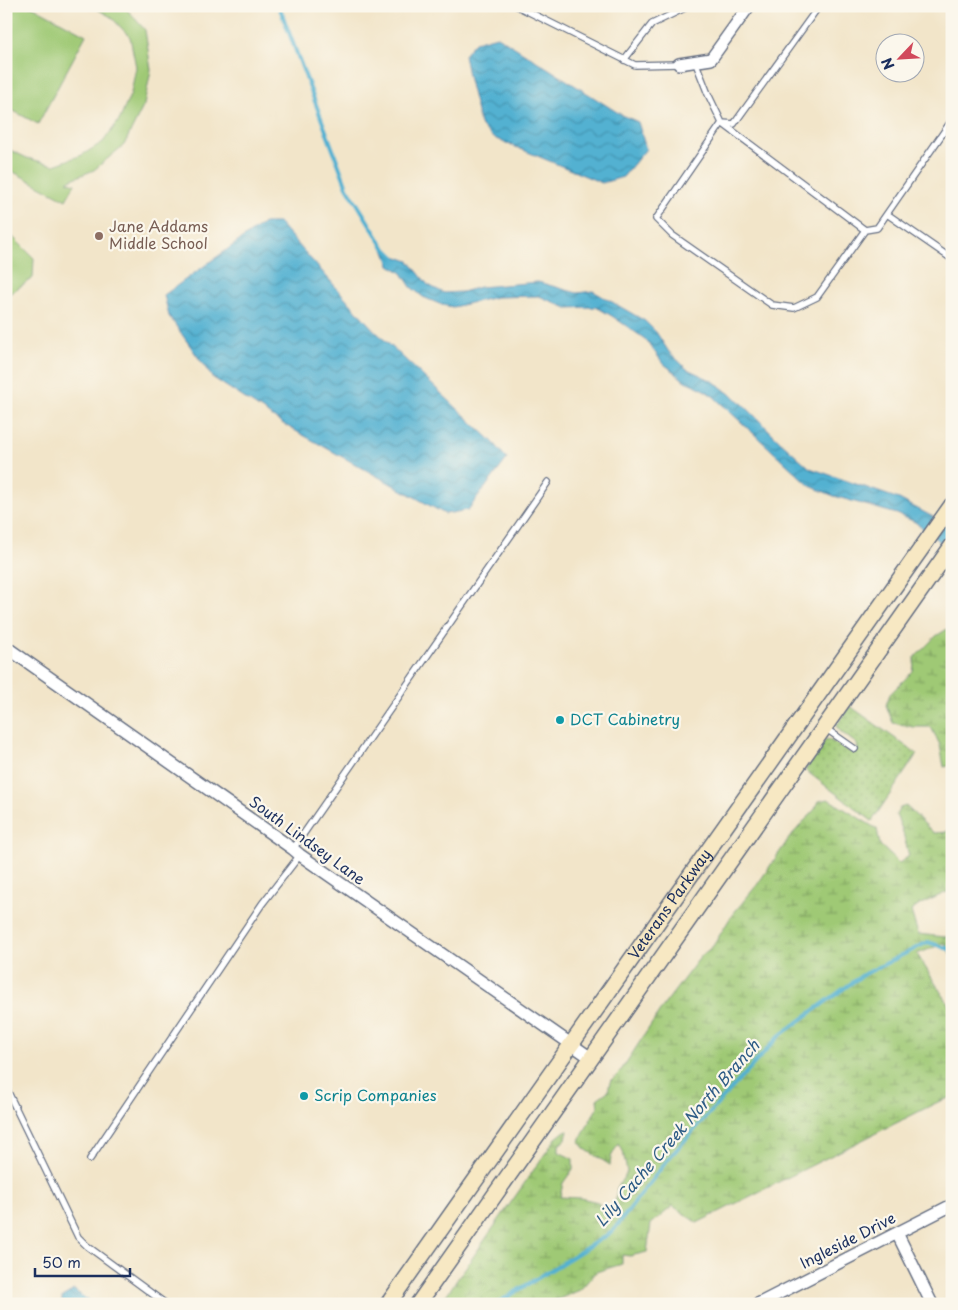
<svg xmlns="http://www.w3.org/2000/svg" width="958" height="1310" viewBox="0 0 958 1310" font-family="'Playpen Sans',sans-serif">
	<defs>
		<pattern id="grass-dots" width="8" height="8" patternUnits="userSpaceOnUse" patternTransform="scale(1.25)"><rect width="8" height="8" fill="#9fc975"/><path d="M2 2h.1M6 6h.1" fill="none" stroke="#81a463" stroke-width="1.8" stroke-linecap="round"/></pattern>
		<pattern id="wetland-marsh" width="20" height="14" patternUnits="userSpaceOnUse" patternTransform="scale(1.25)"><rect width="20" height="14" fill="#9fc975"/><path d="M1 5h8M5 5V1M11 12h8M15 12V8" fill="none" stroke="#81a463"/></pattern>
		<pattern id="water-waves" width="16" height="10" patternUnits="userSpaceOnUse" patternTransform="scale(1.25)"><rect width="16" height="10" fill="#52b1d1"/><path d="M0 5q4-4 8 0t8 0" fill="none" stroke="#4390ad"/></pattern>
	</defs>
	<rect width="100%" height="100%" fill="#fbf7ec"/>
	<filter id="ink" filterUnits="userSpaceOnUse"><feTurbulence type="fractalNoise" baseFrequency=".02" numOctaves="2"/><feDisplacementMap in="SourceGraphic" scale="10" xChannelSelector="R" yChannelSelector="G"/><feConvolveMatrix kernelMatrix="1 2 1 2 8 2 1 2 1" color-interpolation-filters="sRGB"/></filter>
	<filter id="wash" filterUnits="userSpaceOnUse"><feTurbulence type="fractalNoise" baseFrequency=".0096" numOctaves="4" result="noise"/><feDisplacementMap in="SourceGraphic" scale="20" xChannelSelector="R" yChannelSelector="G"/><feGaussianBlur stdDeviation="1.12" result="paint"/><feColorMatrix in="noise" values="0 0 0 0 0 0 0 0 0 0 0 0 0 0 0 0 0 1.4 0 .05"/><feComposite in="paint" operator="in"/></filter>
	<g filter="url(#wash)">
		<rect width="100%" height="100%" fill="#f2e5c9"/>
		<path fill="url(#grass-dots)" stroke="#5d7c6a" d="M850 706 917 754 872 821 805 770 826 739C837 742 846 752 855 753L858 749 857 744 841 732 836 726Z"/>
		<path fill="url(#wetland-marsh)" stroke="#5d7c6a" d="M952 626V765L944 767 940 745 931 727H913L893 723 886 705 890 694 913 671 915 657 936 636Z
			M828 799 877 829 880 845 899 863 909 856 902 829 896 815 900 808 906 806 934 833 947 832 952 825V893L947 892 921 904 911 911 918 934 945 937 952 935V957L945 943 917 954 952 1010V1097L938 1102 697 1223 673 1206 651 1224 647 1252 630 1256 622 1255V1264L596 1272 580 1290 547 1304H440L556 1138 565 1131H568L566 1139 559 1145V1152L573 1159V1169L563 1183 560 1197 580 1198 598 1202 608 1219 614 1209 617 1188 627 1172 623 1151 618 1144 611 1157 610 1165 585 1149 579 1142C586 1130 590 1118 598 1107L597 1099 608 1091 610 1082 620 1072 664 1005 701 956 713 946 732 915 757 885 790 837 815 809 819 801Z"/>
		<path fill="#9fc975" stroke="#5d7c6a" d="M6 6H32L86 35 38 124 6 107Z
			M92 6H124L145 30 151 70 144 105 124 145 94 170 67 181 75 184 66 200 6 168V148L27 158 54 165 82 155 103 142 120 119 131 93 136 67 130 37 111 17Z
			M6 230 34 258 33 278 6 296Z"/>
		<path fill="url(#water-waves)" stroke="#367098" d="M497 36 620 114 638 122 646 149 623 177 602 183 492 137 480 124 469 80 464 55 475 42Z
			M264 223H279L373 329 494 443 507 459 468 510 445 514 285 425 212 377 169 316 164 295Z
			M383 246 392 255 409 261 428 285 444 293 462 292 480 287 538 282 577 293 593 291 645 321 656 332 669 352 687 369 713 381 744 405 781 442 810 468 899 499 952 527V552L915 522 897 514 834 496 810 486 713 396 701 388 685 381 663 363 645 339 612 316 596 307 567 308 539 296 496 297 453 307 442 305 423 297 411 287 402 273 390 265Z
			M74 1290 93 1304H61L62 1297Z"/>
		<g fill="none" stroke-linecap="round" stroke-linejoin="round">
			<path stroke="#52b1d1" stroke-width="4" d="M279 6 347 187 383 246 396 259
				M496 1304 612 1232 669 1158 779 1036 861 976 928 942 952 950"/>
		</g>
	</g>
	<g filter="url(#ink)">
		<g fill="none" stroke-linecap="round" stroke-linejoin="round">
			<defs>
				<path id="service" d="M517 6 635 65 679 64
					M624 60 652 24 689 6
					M695 61 708 94 722 123 734 124 819 6
					M887 214 952 259
					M865 230 722 123 656 219 672 235 772 305 794 308 817 297 865 230 877 228 952 120
					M825 728 855 749
					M293 849 548 482
					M6 1088 78 1237 87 1246 166 1304
					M90 1159 262 904 300 855"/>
				<path id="minor" d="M679 64 711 59 749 6
					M6 647 293 849 300 855 591 1058
					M897 1233 932 1304
					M758 1304 952 1205"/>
				<g id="secondary">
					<path id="s1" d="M388 1304 952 505"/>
					<path d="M418 1304 952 546"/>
				</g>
			</defs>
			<use href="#service" stroke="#666f83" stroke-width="8"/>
			<use href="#minor" stroke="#666f83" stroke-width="14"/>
			<use href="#secondary" stroke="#666f83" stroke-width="18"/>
			<use href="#service" stroke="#fff" stroke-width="5.5"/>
			<use href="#minor" stroke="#fff" stroke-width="11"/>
			<use href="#secondary" stroke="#f7e8c3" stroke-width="15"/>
		</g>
	</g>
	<circle fill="#8d6e63" stroke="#fbf7ec" stroke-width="2" cx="99" cy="236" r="5"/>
	<g fill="#0f9aa8" stroke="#fbf7ec" stroke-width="2">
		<circle cx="560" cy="720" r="5"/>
		<circle cx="304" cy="1096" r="5"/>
	</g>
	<g text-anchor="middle" stroke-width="4.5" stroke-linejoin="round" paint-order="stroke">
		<g font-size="15" fill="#785e54" stroke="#fbf7ec" text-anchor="start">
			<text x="109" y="232">Jane Addams<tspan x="109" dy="17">Middle School</tspan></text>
		</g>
		<g font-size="15" fill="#0d838f" stroke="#fbf7ec" text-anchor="start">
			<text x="570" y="725">DCT Cabinetry</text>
			<text x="314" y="1101">Scrip Companies</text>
		</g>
		<g font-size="15" fill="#1b2f5e" stroke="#fbf7ec">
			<text transform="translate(307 841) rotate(36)" y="5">South Lindsey Lane</text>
			<text dy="5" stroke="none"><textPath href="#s1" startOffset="489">Veterans Parkway</textPath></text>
			<text transform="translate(848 1241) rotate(-27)" y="5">Ingleside Drive</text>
		</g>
		<g font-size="16" font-style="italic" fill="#2e5c86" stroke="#fbf7ec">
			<text transform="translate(677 1133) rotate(-49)" y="6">Lily Cache Creek North Branch</text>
		</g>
	</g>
	<rect width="958" height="1310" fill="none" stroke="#fbf7ec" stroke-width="25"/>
	<g transform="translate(900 58) rotate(245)"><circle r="24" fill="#fbf7ec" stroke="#a1a7b3"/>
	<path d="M0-4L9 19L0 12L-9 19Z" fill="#d1495b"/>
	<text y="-8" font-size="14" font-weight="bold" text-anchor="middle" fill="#1b2f5e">N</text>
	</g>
	<path d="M35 1268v8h95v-8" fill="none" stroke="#1b2f5e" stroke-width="2.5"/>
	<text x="42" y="1268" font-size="15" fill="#1b2f5e" stroke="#fbf7ec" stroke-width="4" paint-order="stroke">50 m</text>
</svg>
